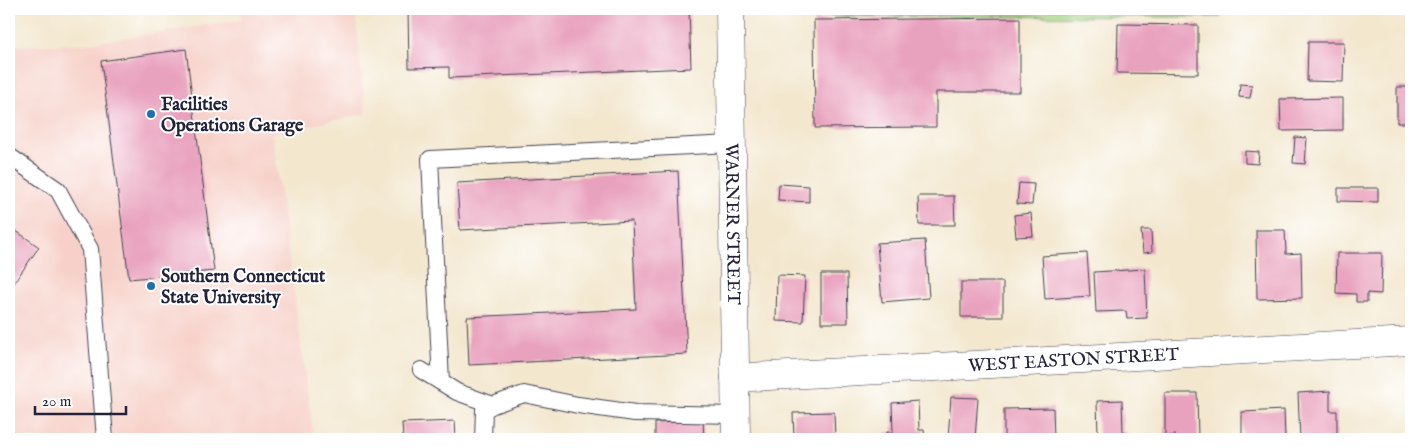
<svg xmlns="http://www.w3.org/2000/svg" width="1420" height="448" viewBox="0 0 1420 448" font-family="'IM FELL English',serif">
	<rect width="100%" height="100%" fill="#fff"/>
	<filter id="ink" filterUnits="userSpaceOnUse"><feTurbulence type="fractalNoise" baseFrequency=".02" numOctaves="2"/><feDisplacementMap in="SourceGraphic" scale="10" xChannelSelector="R" yChannelSelector="G"/><feConvolveMatrix kernelMatrix="1 2 1 2 8 2 1 2 1" color-interpolation-filters="sRGB"/></filter>
	<filter id="wash" filterUnits="userSpaceOnUse"><feTurbulence type="fractalNoise" baseFrequency=".0096" numOctaves="4" result="noise"/><feDisplacementMap in="SourceGraphic" scale="20" xChannelSelector="R" yChannelSelector="G"/><feGaussianBlur stdDeviation="1.12" result="paint"/><feColorMatrix in="noise" values="0 0 0 0 0 0 0 0 0 0 0 0 0 0 0 0 0 1.4 0 .05"/><feComposite in="paint" operator="in"/></filter>
	<g filter="url(#wash)">
		<rect width="100%" height="100%" fill="#f3e7ce"/>
		<path fill="#f7d1c9" d="M241 9H355L366 114 272 133 314 439H9V46L84 44 241 20Z"/>
		<path fill="#9ece7d" stroke="#60785c" d="M768 9H1221V17L769 16Z"/>
		<g id="blocks">
			<path fill="#e9a2be" d="M408 9H689L691 68 449 78V67L409 68Z
				M1020 18V92H936V127L815 128 814 20Z
				M1118 24 1198 25V74L1117 73Z
				M1308 42H1344L1343 82 1307 81Z
				M186 49 214 271 129 279 101 61Z
				M1240 84 1252 85 1250 98 1239 97Z
				M1397 87H1411V123H1397Z
				M1343 98V130L1281 131 1280 99Z
				M1295 137 1307 138 1305 164 1293 163Z
				M1409 138H1411V161H1410Z
				M1245 151 1259 152 1258 164 1245 163Z
				M678 171 687 354 469 365 467 317 636 309 632 221 460 230 457 183Z
				M1019 183 1034 184 1032 205 1017 204Z
				M779 184 809 186V202L778 200Z
				M1338 188H1378V202L1338 201Z
				M918 196H954L955 225H919Z
				M1031 213 1033 236 1016 237 1014 215Z
				M9 226 39 247 9 290Z
				M1141 230H1151L1152 252 1143 253Z
				M1256 230H1285L1286 254 1301 253 1302 298 1257 299Z
				M925 240 929 298 882 302 877 243Z
				M1087 253 1090 296 1045 299 1042 256Z
				M1337 253H1382L1381 294 1367 293V302H1356V294L1336 293Z
				M1145 269 1147 318 1127 319 1126 311 1096 312 1094 272Z
				M821 274H847L848 323H821Z
				M777 275 805 276 803 322 776 321Z
				M961 282H1003V317H961Z
				M1330 391V411H1337V437H1335V439H1300L1298 393Z
				M1165 393H1197L1198 439H1175V435L1165 437Z
				M951 397 978 398 975 439H948Z
				M1122 400 1123 433 1127 432 1128 439H1095V435H1098L1097 401Z
				M918 401 919 430H924L925 439H888L887 432H893L892 403Z
				M1053 408 1054 439H1004V409Z
				M1284 410 1285 439H1242V412Z
				M834 412 835 439H794L793 413Z
				M455 421 456 439H403L402 423Z
				M703 421 704 439H655V423Z"/>
		</g>
	</g>
	<g filter="url(#ink)">
		<use href="#blocks" fill-opacity="0" stroke="#414051" stroke-width="1"/>
		<g fill="none" stroke-linecap="round" stroke-linejoin="round">
			<defs>
				<path id="lane" d="M9 156 58 190 90 249 105 439
					M421 370 457 392 493 405
					M441 382 430 159 731 144
					M483 439 484 410 493 405 524 394 578 405 635 413 735 415"/>
				<g id="street">
					<path id="s1" d="M730 9 736 439"/>
					<path id="s2" d="M735 378 1411 341"/>
				</g>
			</defs>
			<use href="#lane" stroke="#414051" stroke-width="18"/>
			<use href="#street" stroke="#414051" stroke-width="29"/>
			<use href="#lane" stroke="#fff" stroke-width="16"/>
			<use href="#street" stroke="#fff" stroke-width="28"/>
		</g>
	</g>
	<g fill="#1f6fb2" stroke="#fff" stroke-width="2">
		<circle cx="151" cy="114" r="5"/>
		<circle cx="151" cy="286" r="5"/>
	</g>
	<g text-anchor="middle" stroke-width="4" stroke-linejoin="round" paint-order="stroke">
		<g font-size="18" font-weight="bold" fill="#22223b" stroke="#fff" text-anchor="start">
			<text x="161" y="110">Facilities<tspan x="161" dy="21">Operations Garage</tspan></text>
			<text x="161" y="282">Southern Connecticut<tspan x="161" dy="21">State University</tspan></text>
		</g>
		<g font-size="18" fill="#22223b" stroke="#fff">
			<text dy="6" stroke="none"><textPath href="#s1" startOffset="215">WARNER STREET</textPath></text>
			<text dy="6" stroke="none"><textPath href="#s2" startOffset="339">WEST EASTON STREET</textPath></text>
		</g>
	</g>
	<rect width="1420" height="448" fill="none" stroke="#fff" stroke-width="30"/>
	<path d="M35 406v8h91v-8" fill="none" stroke="#22223b" stroke-width="2.5"/>
	<text x="42" y="406" font-size="15" fill="#22223b" stroke="#ffffff" stroke-width="4" paint-order="stroke">20 m</text>
</svg>
